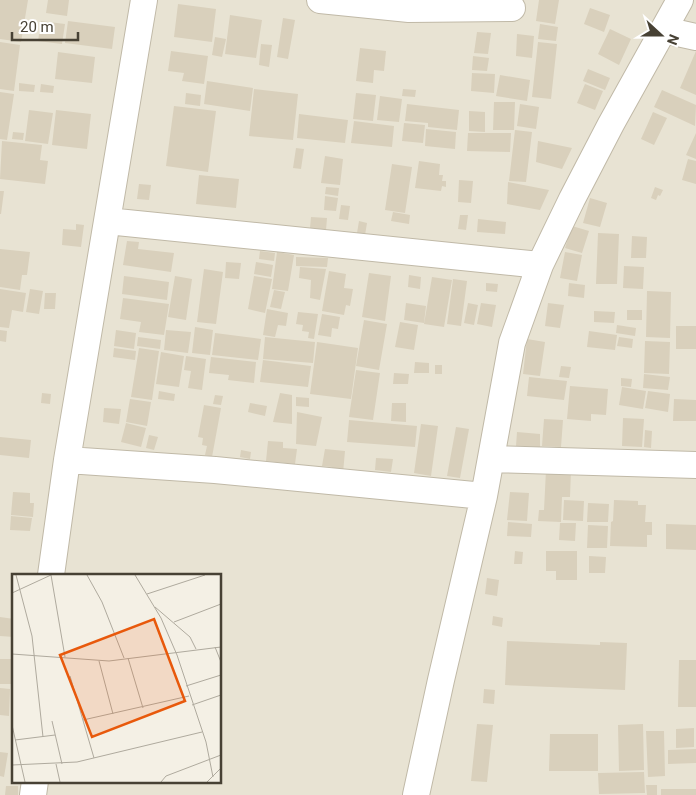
<svg xmlns="http://www.w3.org/2000/svg" width="696" height="795" viewBox="0 0 696 795" font-family="Roboto,sans-serif">
	<rect width="100%" height="100%" fill="#f4f0e5"/>
	<path fill="#e8e3d3" fill-rule="evenodd" d="M0 0H696V795H0ZM14 575H220V781H14Z"/>
	<path fill="#d9d0bc" d="M0 0H28L21 42 0 39Z
		M48 0H69L67 16 46 13Z
		M539 0H559L555 24 536 21Z
		M178 4 216 9 212 42 174 37Z
		M590 8 610 15 604 32 584 24Z
		M230 15 262 20 256 58 225 54Z
		M283 18 295 20 288 59 277 57Z
		M41 21 65 24 62 44 38 41Z
		M68 21 115 27 112 49 65 43Z
		M540 24 558 27 556 41 538 39Z
		M610 29 631 39 619 65 598 54Z
		M477 32 491 33 488 54 474 53Z
		M517 34 534 36 532 58 516 56Z
		M215 37 226 39 222 57 212 55Z
		M0 42 20 45 14 91 0 89Z
		M538 42 557 44 551 99 532 97Z
		M261 44 272 45 269 67 259 65Z
		M360 48 386 51 384 71 374 70 373 83 356 81Z
		M171 51 208 56 204 84 182 81 184 73 168 71Z
		M696 51V95L680 88Z
		M58 52 95 57 92 83 55 79Z
		M473 56 489 58 487 71 472 70Z
		M588 69 610 78 605 90 583 81Z
		M472 73 495 74 494 93 471 91Z
		M500 75 530 80 527 101 496 96Z
		M207 81 253 88 250 111 204 104Z
		M19 83 35 85 34 92 19 91Z
		M41 84 54 86 53 93 40 92Z
		M585 84 603 91 595 110 577 103Z
		M254 89 298 94 293 140 249 136Z
		M403 89 416 90 415 97 402 96Z
		M662 90 696 105 695 126 654 107Z
		M0 92 14 94 7 140 0 139Z
		M186 93 201 95 200 106 185 104Z
		M356 93 376 95 373 121 353 119Z
		M380 96 402 99 399 122 377 120Z
		M494 102H515L514 130H493Z
		M407 104 459 110 457 130 428 127V123L405 121Z
		M520 104 539 107 536 129 517 126Z
		M174 106 216 111 208 172 166 166Z
		M29 110 53 113 48 144 25 141Z
		M56 110 91 114 87 149 52 145Z
		M469 111 485 112V132L469 131Z
		M653 112 667 118 654 145 641 139Z
		M299 114 348 120 345 143 297 138Z
		M354 121 394 126 392 147 351 143Z
		M404 123 425 125 423 143 402 141Z
		M426 129 456 132 455 149 425 146Z
		M515 130 532 132 526 182 509 181Z
		M13 132 24 133 23 140 12 139Z
		M468 133H511L510 152 467 151Z
		M696 133V159L686 155Z
		M2 141 42 145 40 160 48 161 45 184 0 179Z
		M538 141 572 148 562 169 536 162Z
		M296 148 304 149 301 169 293 168Z
		M325 156 343 159 340 185 321 183Z
		M688 159 696 161V184L682 180Z
		M419 161 440 164 439 175H443L442 181H446V187L442 186 441 191 415 188Z
		M392 164 412 167 405 213 385 210Z
		M199 175 239 179 236 208 196 204Z
		M459 180 473 181 471 203 458 202Z
		M508 182 549 190 540 210 507 204Z
		M139 184 151 185 149 200 137 199Z
		M326 187 339 188 338 196 325 194Z
		M655 187 663 190 660 196 658 195 656 200 651 198Z
		M0 191H4L1 214H0Z
		M325 196 338 198 336 211 324 210Z
		M590 198 607 203 600 227 583 223Z
		M341 205 350 206 348 220 339 219Z
		M393 212 410 215 409 224 391 221Z
		M460 215H468L466 230 458 229Z
		M311 217 327 218 326 230 310 228Z
		M478 219 506 222 505 234 477 232Z
		M359 221 367 223 365 235 357 233Z
		M76 224 84 225 81 247 62 245 63 229 76 230Z
		M572 226 589 231 582 253 565 248Z
		M598 233 619 234 617 284H596Z
		M632 236 647 237 646 258H631Z
		M127 241 139 242 138 249 174 253 171 272 123 265Z
		M0 249 30 252 27 275H22L20 290 0 287Z
		M260 251 275 253 274 261 259 259Z
		M277 252 294 255 288 291 272 289Z
		M565 252 582 255 577 281 560 278Z
		M296 257 328 258 327 267 296 266Z
		M226 262 241 263 239 279 225 278Z
		M256 262 273 265 271 277 254 274Z
		M624 266 644 267 643 289 623 288Z
		M300 267 326 269 320 300 310 298 311 280 299 278Z
		M204 269 223 272 216 324 197 322Z
		M329 271 346 274 344 288 353 289 350 306 346 305 344 315 322 311Z
		M369 273 391 276 385 321 362 317Z
		M409 275 421 277 420 289 408 287Z
		M124 276 169 282 167 300 122 294Z
		M175 276 192 279 186 320 168 317Z
		M254 276 272 279 265 313 248 309Z
		M432 277 452 280 444 327 424 324Z
		M453 279 467 281 461 326 447 324Z
		M486 283 498 284 497 292 486 291Z
		M569 283 585 285 584 298 568 296Z
		M0 289 26 293 23 312 12 310 9 328 0 327Z
		M30 289 43 291 39 314 26 312Z
		M274 290 285 292 281 309 270 307Z
		M647 291 671 292 670 338 646 337Z
		M45 293H56L55 309H44Z
		M123 298 169 304 164 335 139 332 141 322 120 319Z
		M406 303 426 306 424 323 404 320Z
		M468 303 478 305 474 325 464 323Z
		M481 303 496 305 492 327 477 324Z
		M548 303 564 305 560 328 545 326Z
		M267 309 288 313 286 326 278 325 275 337 263 335Z
		M627 310H642V320H627Z
		M594 311 615 312 614 323 594 322Z
		M298 312 318 314 314 339 308 338 309 332 302 331 303 325 296 324Z
		M322 314 340 317 338 329 332 328 331 337 318 335Z
		M364 320 387 324 379 370 356 366Z
		M400 322 418 325 414 350 395 347Z
		M617 325 636 328 635 336 616 333Z
		M676 326H696V349H676Z
		M195 327 213 330 210 355 192 353Z
		M0 330 7 331 6 342 0 341Z
		M116 330 136 333 134 349 114 346Z
		M166 330 191 332 188 353 164 350Z
		M589 331 617 335 615 350 587 347Z
		M215 333 261 339 258 360 212 355Z
		M138 337 161 340 160 349 137 346Z
		M265 337 315 342 313 363 263 359Z
		M619 337 633 339 632 348 617 346Z
		M527 339 545 342 540 376 523 374Z
		M645 341 670 342 669 374 644 373Z
		M317 342 358 348 351 399 310 394Z
		M114 348 136 351 135 360 113 357Z
		M139 348 159 351 152 400 131 397Z
		M161 352 184 356 179 387 156 384Z
		M186 356 206 359 202 390 188 388 191 371 184 370Z
		M211 357 256 362 254 383 228 380 229 375 209 373Z
		M263 360 311 366 308 387 260 382Z
		M415 362 429 363V373H414Z
		M435 365H442V374H435Z
		M561 366 571 367 569 378 559 377Z
		M356 370 380 373 373 420 349 417Z
		M394 373 409 374 408 384H393Z
		M644 374 670 377 668 390 643 388Z
		M529 377 567 381 564 400 527 396Z
		M621 378 632 379 631 387 621 386Z
		M570 386 608 389 606 415 591 414V421L567 419Z
		M622 387 646 391 643 409 619 405Z
		M159 391 175 394 174 401 158 399Z
		M648 391 670 394 668 412 645 408Z
		M42 393 51 394 50 404 41 403Z
		M280 393 292 395V424L273 422Z
		M215 395 223 396 221 405 213 404Z
		M296 397 309 398V407L296 406Z
		M130 399 151 402 147 426 126 422Z
		M674 399 696 400V421H673Z
		M250 403 267 406 265 416 248 412Z
		M392 403H406V422L391 421Z
		M204 405 221 408 212 457 205 455 207 446 202 445 203 438 198 437Z
		M104 408 121 409 119 424 103 422Z
		M297 412 322 417 316 446 296 444Z
		M623 418 644 419 642 447 622 446Z
		M544 419 563 420 561 447 542 446Z
		M349 420 417 426 415 447 347 442Z
		M126 423 146 428 141 447 121 442Z
		M421 424 438 426 431 476 414 473Z
		M456 427 469 429 460 478 447 476Z
		M645 430 652 431 651 448 644 447Z
		M517 432 540 434V447L516 446Z
		M149 435 158 437 154 450 146 448Z
		M0 437 31 440 29 458 0 455Z
		M268 441 283 442V448L297 449 295 464 266 461Z
		M325 449 345 451 343 473 331 472 332 467 322 466Z
		M241 450 251 452 250 459 240 457Z
		M376 458 393 459 391 472 375 470Z
		M546 470H571L570 497H562L561 522 538 521 539 510H544Z
		M13 492 30 493V503H34L33 517 11 515Z
		M510 492 529 493 527 521 507 520Z
		M564 500 584 501 583 521 563 520Z
		M614 500 638 501V505H646L645 522H652V535H647V547L610 546 611 522 613 521Z
		M588 503 609 504 608 522H587Z
		M11 516 32 518 30 531 10 530Z
		M508 522 532 524 531 537 507 536Z
		M560 523H576L575 541 559 540Z
		M666 524 696 525V550L666 549Z
		M588 525 608 526 607 548H587Z
		M515 551 523 552 522 564H514Z
		M546 551H577V580H556V571H546Z
		M589 556 606 557 605 573H589Z
		M487 578 499 580 497 596 485 594Z
		M493 616 503 618 502 627 492 625Z
		M0 617 14 619V637L0 636Z
		M507 641 600 645V642L627 643 625 690 505 685Z
		M0 659H12L11 684H0Z
		M679 660H696V707H678Z
		M0 688 10 689 9 716 0 715Z
		M484 689 495 690 494 704 483 703Z
		M477 724 493 725 487 782 471 781Z
		M643 724 644 770 619 771 618 725Z
		M694 728V747L676 748V729Z
		M646 731H664L665 776 648 777Z
		M550 734H598V771H549Z
		M696 749V763L668 764V750Z
		M0 752 8 753 4 777 0 776Z
		M644 772 645 793 599 794 598 773Z
		M646 785H657V795H647Z
		M6 786H18V795H5Z
		M661 789H696V795H661Z"/>
	<g fill="none" stroke-linecap="round" stroke-linejoin="round">
		<defs>
			<path id="street" d="M320 0 409 9 512 8
				M664 30 696 37
				M107 221 540 265
				M491 459 696 465
				M67 460 215 470 484 496
				M51 575 67 460 144 0
				M33 795 35 781
				M416 795 441 680 484 496 512 343 540 265 572 199 611 124 680 0"/>
		</defs>
		<use href="#street" stroke="#c0b9a7" stroke-width="28"/>
		<use href="#street" stroke="#fff" stroke-width="26"/>
	</g>
	<g transform="translate(12 574)">
		<rect width="209" height="209" fill="#f4f0e5"/>
		<path fill="none" stroke="#afaa9e" stroke-width="1" d="M4 1 20 62 31 163M39 1 53 83M75 1 90 28 112 84M123 1 149 44 165 81 194 168 201 203M0 19 39 1M135 20 193 1M143 33 178 63 184 75M162 48 209 30M203 73 209 88M0 80 97 87 209 73M116 84 131 134M87 87 101 140M58 102 82 184M174 112 209 101M180 131 209 121M71 146 177 122M40 147 50 190M0 151 13 208M3 166 43 161M44 190 48 208M0 191 65 188 190 158M149 208 154 202 209 181M195 208 209 194"/>
		<path fill="#e8590c" fill-opacity="0.15" stroke="#e8590c" stroke-width="2.5" d="M142 45 173 127 80 163 48 81Z"/>
		<rect width="209" height="209" fill="none" stroke="#474134" stroke-width="2.5"/>
	</g>
	<g transform="translate(661 35) rotate(111)" stroke="#ffffff" stroke-width="4" paint-order="stroke">
	<path d="M0-4L9 19L0 12L-9 19Z" fill="#474134"/>
	<text y="-8" font-size="14" font-weight="bold" text-anchor="middle" fill="#474134">N</text>
	</g>
	<path d="M12 32v8h66v-8" fill="none" stroke="#474134" stroke-width="2.5"/>
	<text x="20" y="32" font-size="15" fill="#474134" stroke="#ffffff" stroke-width="4" paint-order="stroke">20 m</text>
</svg>
